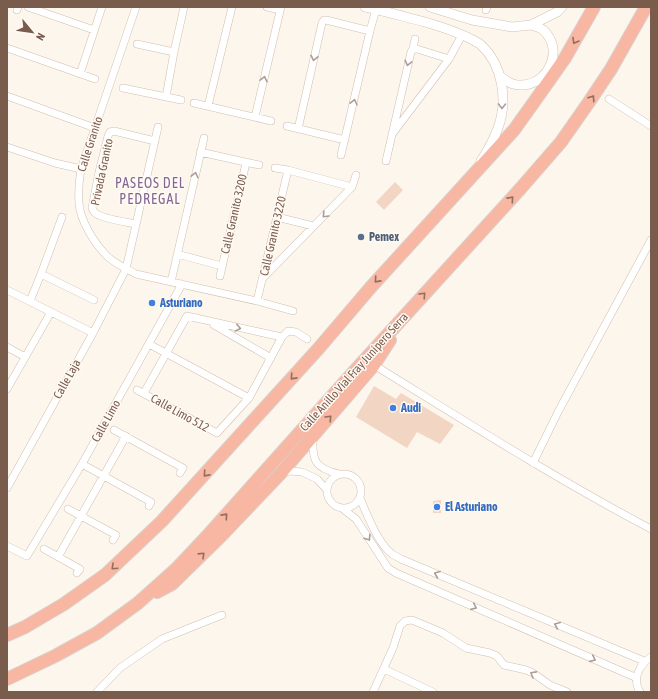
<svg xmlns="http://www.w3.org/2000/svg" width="658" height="699" viewBox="0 0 658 699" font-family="'Asap Condensed',sans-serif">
	<rect width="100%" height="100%" fill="#fdf6ec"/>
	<path fill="#f3d5c3" d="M395 182 403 190 384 210 376 202Z
		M374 386 396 399 401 393 454 425 440 444 417 432 407 448 356 417Z
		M441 500V513H433V501Z"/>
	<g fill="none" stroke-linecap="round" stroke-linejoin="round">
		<defs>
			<path id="street" d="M28 7 94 30
				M136 7 81 169C79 181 78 191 79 203 80 221 95 244 107 256 115 264 127 269 136 274L257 301 293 311
				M267 7 280 10
				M17 10 18 7
				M486 10 487 7
				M137 44 174 52
				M7 48 95 79
				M413 49 415 39
				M80 74 102 7
				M123 88 181 100
				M7 96 95 128
				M166 97 174 52 184 7
				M609 99 651 126
				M194 103 271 121
				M208 106 232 7
				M255 117 281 7
				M287 126 345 140
				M298 129 322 23 324 20H326L370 31
				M393 133 449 59 462 35
				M7 147 55 163 81 169
				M200 152 259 165
				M341 155 370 31 376 9
				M386 161 411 52 413 49H417L449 59
				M275 168 288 170 352 187
				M277 217 313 226
				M136 224C127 222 102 219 95 213 93 211 93 210 92 208L99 172 108 136 110 132 114 131 155 141
				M177 254 222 266
				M41 274 94 300
				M220 276 246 163
				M263 278 352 187 356 175
				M171 282 204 138
				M7 290 93 333
				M30 301 41 274 62 217
				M257 301 288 170
				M214 325 271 358
				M149 344 249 398
				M7 347 25 357
				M374 365C465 421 556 479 651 529
				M7 389 51 312
				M137 390 217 433 249 398 282 337 288 331 296 332 307 339
				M144 393 187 316 282 337
				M114 430 183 468 180 473
				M313 438C312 461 315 468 339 474
				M533 463 558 412 651 240
				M82 464 151 502 149 506
				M283 473 289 471 302 472 317 479 326 489
				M327 491a17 17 0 1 1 34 0a17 17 0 1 1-34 0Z
				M7 488 93 333 126 269 158 127
				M360 498C367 515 378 543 392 554 395 556 398 557 401 559L644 661
				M68 509 116 535 113 540
				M343 509 356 519 388 568 396 573 637 678
				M7 546 27 556 30 551 82 464 182 284
				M44 549 80 569 77 573
				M58 557 126 436
				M384 669 433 692
				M97 692 120 668 162 639 222 615
				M373 692 393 648 400 626 405 621 412 620 443 633 466 648 490 653 497 656 504 665 526 670 533 673 550 685 567 692
				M640 692C632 679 639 665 651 657"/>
			<path id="secondary" d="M365 7C385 11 405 17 425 22 442 27 458 32 473 40 476 42 479 43 481 45 503 65 508 101 498 128 494 139 488 150 481 161
				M430 7 472 20 512 27 531 25 557 12 562 7
				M500 76C504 79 509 83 513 84 545 92 567 51 543 30 540 27 535 26 531 25"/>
			<path id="highway" d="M157 592 172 584 221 536 281 473 374 365 390 340
				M7 635 25 627 64 604 105 575 162 521 319 348 371 287 514 130 539 95 565 58 594 7
				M7 679 55 656 97 633 138 603 176 569 209 534 350 376 521 188 561 142 589 102 611 69 646 7"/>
		</defs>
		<use href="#street" stroke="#d1beb0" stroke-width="8"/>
		<use href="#secondary" stroke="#d6c0b0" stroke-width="10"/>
		<use href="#highway" stroke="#dad1cd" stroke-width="14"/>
		<use href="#street" stroke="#fff" stroke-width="7"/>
		<use href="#secondary" stroke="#fff" stroke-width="9"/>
		<use href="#highway" stroke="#f7b7a3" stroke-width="12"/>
	</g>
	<defs><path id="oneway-chevron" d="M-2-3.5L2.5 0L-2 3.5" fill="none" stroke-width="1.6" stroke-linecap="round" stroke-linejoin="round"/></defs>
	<g stroke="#936e5e">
		<use href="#oneway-chevron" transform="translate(575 41) rotate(121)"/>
		<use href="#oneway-chevron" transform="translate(592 98) rotate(-56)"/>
		<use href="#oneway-chevron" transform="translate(511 199) rotate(-48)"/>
		<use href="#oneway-chevron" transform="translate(377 280) rotate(132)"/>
		<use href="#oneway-chevron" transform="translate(423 295) rotate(-47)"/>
		<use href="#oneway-chevron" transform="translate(293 377) rotate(132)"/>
		<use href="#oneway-chevron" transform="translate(329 418) rotate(-47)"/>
		<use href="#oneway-chevron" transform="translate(206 474) rotate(132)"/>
		<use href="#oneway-chevron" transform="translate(225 516) rotate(-48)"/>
		<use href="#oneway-chevron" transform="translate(202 555) rotate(-44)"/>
		<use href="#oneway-chevron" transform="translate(114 567) rotate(137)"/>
	</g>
	<g stroke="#af9d94">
		<use href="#oneway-chevron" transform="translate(314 58) rotate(103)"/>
		<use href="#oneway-chevron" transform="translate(408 63) rotate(104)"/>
		<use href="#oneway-chevron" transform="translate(264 79) rotate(-77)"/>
		<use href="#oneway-chevron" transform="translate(354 102) rotate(-77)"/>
		<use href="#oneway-chevron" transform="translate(502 106) rotate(91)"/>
		<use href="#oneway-chevron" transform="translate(195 175) rotate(-77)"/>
		<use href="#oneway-chevron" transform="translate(325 215) rotate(134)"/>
		<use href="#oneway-chevron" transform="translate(238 328) rotate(12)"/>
		<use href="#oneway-chevron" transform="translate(368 538) rotate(57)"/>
		<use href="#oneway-chevron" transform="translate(437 574) rotate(-157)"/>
		<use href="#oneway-chevron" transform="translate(474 607) rotate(24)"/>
		<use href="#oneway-chevron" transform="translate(557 625) rotate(-157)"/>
		<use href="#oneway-chevron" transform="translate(593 659) rotate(24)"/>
		<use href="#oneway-chevron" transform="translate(533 674) rotate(-151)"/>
	</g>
	<circle fill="#5c6f8a" stroke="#fffaf3" stroke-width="1.5" cx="361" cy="237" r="4"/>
	<g fill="#3f7fe0" stroke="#fffaf3" stroke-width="1.5">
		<circle cx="152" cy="303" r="4"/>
		<circle cx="393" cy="408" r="4"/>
		<circle cx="437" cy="507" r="4"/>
	</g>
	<g text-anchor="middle" stroke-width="3" stroke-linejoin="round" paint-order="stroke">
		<g font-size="12" fill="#7a5c4d" stroke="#fffaf3">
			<text transform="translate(90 144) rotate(-72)" y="4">Calle Granito</text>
			<text transform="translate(102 172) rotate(-78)" y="4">Privada Granito</text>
			<text transform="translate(234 214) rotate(-77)" y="4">Calle Granito 3200</text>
			<text transform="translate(273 236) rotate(-77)" y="4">Calle Granito 3220</text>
			<text transform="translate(354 372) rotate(-48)" y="4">Calle Anillo Vial Fray Junípero Serra</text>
			<text transform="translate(67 379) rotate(-61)" y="4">Calle Laja</text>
			<text transform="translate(180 413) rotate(29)" y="4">Calle Limo 512</text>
			<text transform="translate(106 421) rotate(-61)" y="4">Calle Limo</text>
		</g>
		<g font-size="12" font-weight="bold" fill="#4e5e75" stroke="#fffaf3" text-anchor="start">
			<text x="369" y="241">Pemex</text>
		</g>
		<g font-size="12" font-weight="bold" fill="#366cbe" stroke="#fffaf3" text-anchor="start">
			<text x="160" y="307">Asturiano</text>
			<text x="401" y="412">Audi</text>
			<text x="445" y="511">El Asturiano</text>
		</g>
		<g font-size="14" letter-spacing="1" fill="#846695" stroke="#fffaf3">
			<text x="150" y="188">PASEOS DEL<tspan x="150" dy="16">PEDREGAL</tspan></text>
		</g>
	</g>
	<rect width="658" height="699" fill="none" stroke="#7a5c4d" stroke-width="16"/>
	<g transform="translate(32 32) rotate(119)" stroke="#fffaf3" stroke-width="3" paint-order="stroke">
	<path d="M0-3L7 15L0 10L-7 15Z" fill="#7a5c4d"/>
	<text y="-6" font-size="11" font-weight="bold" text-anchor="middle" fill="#7a5c4d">N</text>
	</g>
</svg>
